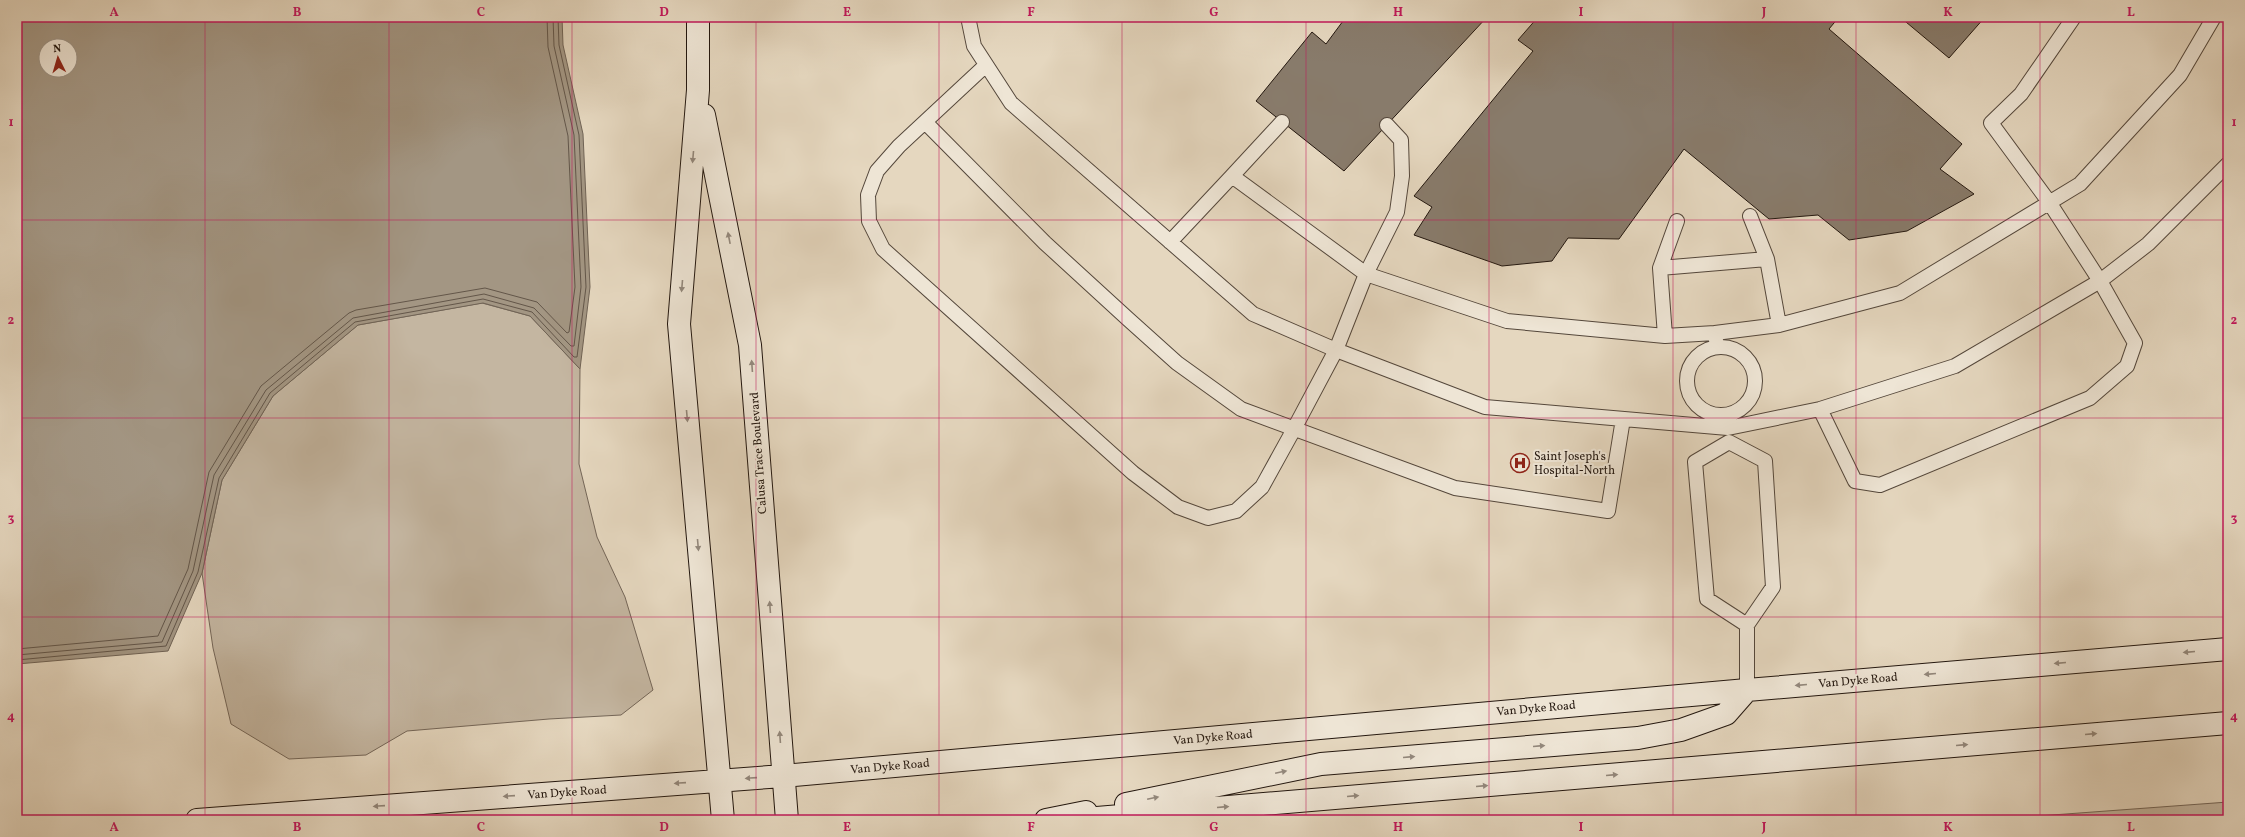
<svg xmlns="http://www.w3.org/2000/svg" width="2245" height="837" viewBox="0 0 2245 837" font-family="Vollkorn,serif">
	<rect width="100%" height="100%" fill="#e5d7bf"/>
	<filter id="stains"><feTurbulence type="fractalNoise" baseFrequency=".005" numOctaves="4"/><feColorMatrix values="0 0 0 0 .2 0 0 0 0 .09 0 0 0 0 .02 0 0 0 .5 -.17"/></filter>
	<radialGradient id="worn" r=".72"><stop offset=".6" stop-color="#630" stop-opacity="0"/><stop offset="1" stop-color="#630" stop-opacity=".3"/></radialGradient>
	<path fill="#c4b6a1" stroke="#746658" d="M482 303 530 316 580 369 579 464 597 537 625 597 653 690 621 715 549 719 407 731 366 755 289 759 231 724 213 648 202 573 222 480 273 396 358 325Z
		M2228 802V820H1985Z"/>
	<path fill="#a39683" stroke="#706355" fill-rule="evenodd" d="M17 17H562L563 45 583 134 590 287 580 369 530 316 483 303 358 325 273 396 222 480 202 573 168 651 17 664ZM46 46H70V70H46Z"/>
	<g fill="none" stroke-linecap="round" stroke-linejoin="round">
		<path stroke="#635649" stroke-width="1" d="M17 649 158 636 188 569 209 472 261 386 349 313 356 310 485 288 537 302 567 333 569 332 575 287 568 136 548 47 547 17
			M17 655 162 642 193 571 214 475 266 390 353 318 484 294 534 308 571 346H574L581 287 574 135 554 46 553 17
			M17 660 166 646 198 572 219 478 270 393 355 322 483 299 532 312 574 357H577L586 287 579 135 559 45 558 17"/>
	</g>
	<path fill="#887b6b" stroke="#23170f" d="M1337 17H1487L1344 171 1256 101 1312 32 1326 44 1343 21Z
		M1538 17H1839L1829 29 1962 144 1940 169 1974 194 1907 231 1849 240 1818 215 1769 219 1684 149 1619 239 1568 238 1552 261 1502 266 1414 235 1432 207 1414 196 1533 51 1518 40Z
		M1900 17H1985L1949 58Z"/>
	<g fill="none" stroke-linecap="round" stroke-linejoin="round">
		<defs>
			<path id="lane" d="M968 17 974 46 1011 103 1253 314 1336 350 1485 407 1728 428 1820 409 1955 366 2100 281 2148 244 2228 164
				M986 65 899 146 877 171 868 195 869 221 883 249 1133 473 1178 507 1208 518 1236 511 1262 487 1294 429 1336 350 1366 274 1397 212 1402 176 1401 140 1387 125
				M925 122 1045 243 1128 319 1177 363 1241 409 1455 488 1608 511 1623 419
				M1232 176 1282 122
				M1750 216 1767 259
				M1170 242 1232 176 1366 274 1507 321 1665 336 1715 333
				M1660 268 1677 221
				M1665 336 1660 268 1767 259 1779 325
				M1687 381a34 34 0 1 1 68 0a34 34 0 1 1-68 0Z
				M1717 347 1715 333 1779 325 1900 293 2080 184 2180 75 2214 17
				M1820 409 1855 481 1880 485 2090 398 2127 366 2135 343 2100 281 2049 202 1991 123 2021 94 2074 17
				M1729 442 1765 461 1773 587 1747 625 1707 599 1695 462Z
				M1747 625V690"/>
			<path id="secondary" d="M698 17V90L679 324 723 820
				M704 115 750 345 787 820
				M1126 804 1321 764 1638 738 1681 730 1726 714 1747 690
				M197 820 783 776 1747 690 2228 649
				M1046 820 1086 812
				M1073 820 2228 723"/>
		</defs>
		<use href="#lane" stroke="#54473b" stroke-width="16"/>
		<use href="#secondary" stroke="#23170f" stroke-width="24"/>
		<use href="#lane" stroke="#eee5d5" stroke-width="14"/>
		<use href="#secondary" stroke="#eee5d5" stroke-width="22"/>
	</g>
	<defs><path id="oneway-solid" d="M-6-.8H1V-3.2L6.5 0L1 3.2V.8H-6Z"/></defs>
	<g fill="#93887c">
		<use href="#oneway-solid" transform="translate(693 157) rotate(95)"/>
		<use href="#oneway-solid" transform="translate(729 238) rotate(-101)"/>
		<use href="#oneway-solid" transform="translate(682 286) rotate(95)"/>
		<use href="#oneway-solid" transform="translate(752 366) rotate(-94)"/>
		<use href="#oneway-solid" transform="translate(687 416) rotate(85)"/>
		<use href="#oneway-solid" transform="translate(698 545) rotate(85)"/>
		<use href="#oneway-solid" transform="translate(770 607) rotate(-94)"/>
		<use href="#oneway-solid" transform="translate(2189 652) rotate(175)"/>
		<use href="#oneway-solid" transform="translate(2060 663) rotate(175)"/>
		<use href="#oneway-solid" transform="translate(1930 674) rotate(175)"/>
		<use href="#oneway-solid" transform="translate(1801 685) rotate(175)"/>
		<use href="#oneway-solid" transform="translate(2091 734) rotate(-5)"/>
		<use href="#oneway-solid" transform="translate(780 737) rotate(-94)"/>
		<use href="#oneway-solid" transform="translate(1962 745) rotate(-5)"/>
		<use href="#oneway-solid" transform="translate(1539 746) rotate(-5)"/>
		<use href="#oneway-solid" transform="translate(1409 757) rotate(-5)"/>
		<use href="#oneway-solid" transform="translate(1281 772) rotate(-12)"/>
		<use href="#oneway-solid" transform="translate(1612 775) rotate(-5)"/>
		<use href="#oneway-solid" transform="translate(751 778) rotate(176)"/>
		<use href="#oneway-solid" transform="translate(680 783) rotate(176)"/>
		<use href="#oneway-solid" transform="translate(1482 786) rotate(-5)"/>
		<use href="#oneway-solid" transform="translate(509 796) rotate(176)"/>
		<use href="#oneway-solid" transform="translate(1353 796) rotate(-5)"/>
		<use href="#oneway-solid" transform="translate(1153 798) rotate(-12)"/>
		<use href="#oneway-solid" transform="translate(379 806) rotate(176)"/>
		<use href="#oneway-solid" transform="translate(1223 807) rotate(-5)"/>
	</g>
	<path fill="none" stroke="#c2185b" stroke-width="1" stroke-opacity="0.55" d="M205 17V820M389 17V820M572 17V820M756 17V820M939 17V820M1122 17V820M1306 17V820M1489 17V820M1673 17V820M1856 17V820M2040 17V820M17 220H2228M17 418H2228M17 617H2228"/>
	<defs>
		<symbol id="hospital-ring" viewBox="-11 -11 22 22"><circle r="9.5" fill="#eee5d5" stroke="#8f2418" stroke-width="1.5"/><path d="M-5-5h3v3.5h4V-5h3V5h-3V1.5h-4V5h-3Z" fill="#8f2418"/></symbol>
	</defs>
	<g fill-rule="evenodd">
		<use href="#hospital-ring" x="1509" y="452" width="22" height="22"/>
	</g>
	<g text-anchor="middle" stroke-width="4" stroke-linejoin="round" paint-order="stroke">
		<g font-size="12" fill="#23170f" stroke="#eee5d5">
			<text transform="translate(758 453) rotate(-94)" y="4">Calusa Trace Boulevard</text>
			<text transform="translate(1858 680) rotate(-5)" y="4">Van Dyke Road</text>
			<text transform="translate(1536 708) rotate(-5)" y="4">Van Dyke Road</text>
			<text transform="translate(1213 737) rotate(-5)" y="4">Van Dyke Road</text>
			<text transform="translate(890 766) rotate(-5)" y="4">Van Dyke Road</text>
			<text transform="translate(567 792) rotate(-4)" y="4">Van Dyke Road</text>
		</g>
		<g font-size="12" fill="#23170f" stroke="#eee5d5" text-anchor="start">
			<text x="1534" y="460">Saint Joseph's<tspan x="1534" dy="14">Hospital-North</tspan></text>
		</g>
	</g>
	<rect width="2245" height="837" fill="none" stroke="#e5d7bf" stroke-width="44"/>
	<g transform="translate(58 58) rotate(355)"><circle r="19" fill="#eee5d5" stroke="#9d9386"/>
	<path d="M0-3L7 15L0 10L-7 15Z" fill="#8f2418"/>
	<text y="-6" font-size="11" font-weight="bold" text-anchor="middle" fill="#23170f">N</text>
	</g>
	<rect x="22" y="22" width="2201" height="793" fill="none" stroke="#c2185b" stroke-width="1.5"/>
	<g font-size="13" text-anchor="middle" font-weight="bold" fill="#c2185b">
		<text x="114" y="16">A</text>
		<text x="297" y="16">B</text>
		<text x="481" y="16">C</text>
		<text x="664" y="16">D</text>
		<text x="847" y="16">E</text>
		<text x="1031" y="16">F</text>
		<text x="1214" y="16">G</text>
		<text x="1398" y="16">H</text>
		<text x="1581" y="16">I</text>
		<text x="1764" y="16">J</text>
		<text x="1948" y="16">K</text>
		<text x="2131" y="16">L</text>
		<text x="11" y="126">1</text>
		<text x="2234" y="126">1</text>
		<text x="11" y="324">2</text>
		<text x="2234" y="324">2</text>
		<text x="11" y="522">3</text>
		<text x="2234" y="522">3</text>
		<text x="11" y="720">4</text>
		<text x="2234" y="720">4</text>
		<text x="114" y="831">A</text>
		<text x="297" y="831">B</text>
		<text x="481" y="831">C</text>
		<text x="664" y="831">D</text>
		<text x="847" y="831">E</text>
		<text x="1031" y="831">F</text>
		<text x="1214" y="831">G</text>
		<text x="1398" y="831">H</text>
		<text x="1581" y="831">I</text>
		<text x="1764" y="831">J</text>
		<text x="1948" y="831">K</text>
		<text x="2131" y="831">L</text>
	</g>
	<rect width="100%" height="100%" filter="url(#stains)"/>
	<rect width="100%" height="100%" fill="url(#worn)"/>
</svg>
